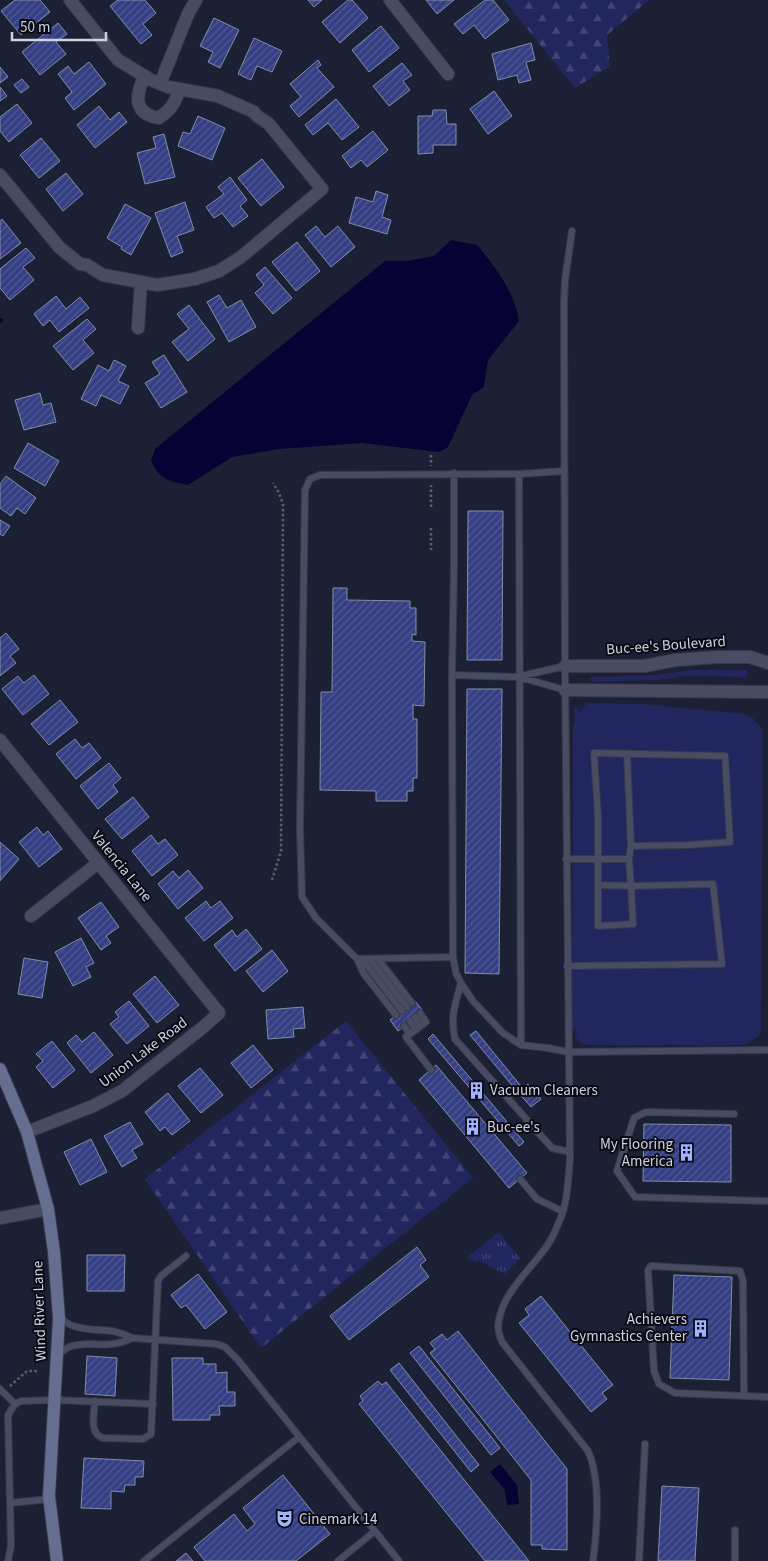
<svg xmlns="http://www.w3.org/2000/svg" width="768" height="1561" viewBox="0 0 768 1561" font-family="'Source Sans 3',sans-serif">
	<defs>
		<pattern id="forest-firs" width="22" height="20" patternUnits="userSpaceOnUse" patternTransform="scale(1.25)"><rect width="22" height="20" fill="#21275e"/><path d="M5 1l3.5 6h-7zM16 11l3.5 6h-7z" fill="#404575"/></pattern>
		<pattern id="park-tufts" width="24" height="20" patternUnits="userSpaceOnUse" patternTransform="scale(1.25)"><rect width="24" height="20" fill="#21275e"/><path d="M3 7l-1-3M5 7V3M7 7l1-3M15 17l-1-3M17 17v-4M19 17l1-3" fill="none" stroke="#404575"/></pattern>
		<pattern id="building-hatch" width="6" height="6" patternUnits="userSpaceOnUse" patternTransform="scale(1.25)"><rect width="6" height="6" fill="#343e83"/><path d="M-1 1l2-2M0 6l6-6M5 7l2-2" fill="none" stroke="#505994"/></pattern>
	</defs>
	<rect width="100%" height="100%" fill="#1c2034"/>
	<path fill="#21275e" d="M690 670H747V677L685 676 657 680 591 682V677L658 675Z
		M587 703 643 704 744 714 752 717 760 727 761 726 763 735 761 1028 760 1035 745 1045H587L580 1043 574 1036 577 1035 576 1029H572L573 725 575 724 574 708H580L578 710 580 712Z"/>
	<path fill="url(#forest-firs)" d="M504 0H649L607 35 610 66 575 88Z
		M346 1021 473 1178 261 1348 145 1179Z"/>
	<path fill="url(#park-tufts)" d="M499 1232 520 1258 505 1274 478 1260 476 1263 467 1257Z"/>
	<path fill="#060233" d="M451 240 477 245C494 265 516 294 519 321L488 360 484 387 472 395 448 447 439 452 362 443 279 449 232 457 188 485C168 481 160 480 151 461L155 449 385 261H407L434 256Z
		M500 1464 517 1485 519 1504 507 1505 505 1490 490 1472Z"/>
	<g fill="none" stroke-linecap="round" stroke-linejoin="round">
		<path stroke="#060233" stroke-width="4" d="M0 321 1 320"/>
	</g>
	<path fill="url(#building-hatch)" stroke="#858ca5" d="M15 0H40L50 12 21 35 1 11Z
		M118 0H145L156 13 143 24 152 35 141 44 110 6Z
		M308 0H322L314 7Z
		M348 0H352L368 18 340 43 322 22Z
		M426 0H454L437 14Z
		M485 0H493L509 20 485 39 474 25 463 34 454 24Z
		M214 18 239 30 220 68 208 62 213 52 200 46Z
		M58 23 67 34 56 42 66 54 40 75 22 52Z
		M381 26 399 48 369 72 352 50Z
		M254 38 282 51 272 72 257 66 251 80 238 74Z
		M531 43 535 60 526 62 531 80 519 83 517 75 498 80 492 54Z
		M318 60 321 65 317 68 334 87 299 117 290 106 301 97 290 84Z
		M89 62 106 84 74 110 65 98 72 92 58 74 68 66 74 74Z
		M402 63 412 75 403 81 410 90 389 106 373 86Z
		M0 67 8 77 0 83Z
		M22 79 29 87 21 93 14 85Z
		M0 87 7 96 0 101Z
		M494 91 512 116 488 134 470 109Z
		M336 99 359 127 342 140 328 123 313 135 305 125Z
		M17 104 32 123 9 142 0 131V117Z
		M99 106 110 120 119 112 127 122 95 148 77 125Z
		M433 110H446L447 124H456V145H433V153L418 154V116H432Z
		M198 116 225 128 212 160 178 146 183 132 190 134Z
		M373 131 388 150 367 167 361 160 351 168 342 156Z
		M164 134 175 177 145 184 137 153 156 148 153 137Z
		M41 138 60 161 39 178 20 155Z
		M262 159 284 187 261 206 238 178Z
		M66 173 83 194 63 211 46 189Z
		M230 177 247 200 240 206 248 216 233 227 222 213 214 218 206 207 224 194 218 187Z
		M376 191 388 195 382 217 391 220 387 234 349 223 356 197 373 202Z
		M185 202 194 230 177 236 183 252 171 257 155 213Z
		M125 204 151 218 131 255 121 249 122 247 107 238Z
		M2 219 21 243 0 259V221Z
		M316 226 325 237 338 226 355 247 331 267 305 235Z
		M297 242 320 271 296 291 272 262Z
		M26 248 35 258 23 267 34 280 10 300 0 288V269Z
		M265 267 292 298 273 314 255 293 264 285 256 275Z
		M219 295 227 308 241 300 256 327 229 342 207 302Z
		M56 296 66 309 80 297 89 308 59 332 50 320 43 326 34 314Z
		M189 305 215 339 188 361 172 342 189 329 177 314Z
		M87 319 96 329 83 340 94 353 73 370 53 346Z
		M164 355 187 392 161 408 145 383 160 374 152 362Z
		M114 360 126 366 118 381 129 386 120 404 101 395 96 406 81 399 98 365 109 371Z
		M40 393 43 405 51 403 56 422 24 430 15 400Z
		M28 443 59 461 45 486 14 468Z
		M6 476 36 498 25 514 17 508 11 516 0 508V484Z
		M468 511H503L502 660H467Z
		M0 520 10 526 3 536 0 534Z
		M333 588H347V600L410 601V608H416V635L412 634V641L425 642 424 706 413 705V719H417V778H413V791H407V801H376V791L320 790 321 692H332Z
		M6 633 19 649 10 656 16 663 0 676V638Z
		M34 675 49 694 23 715 2 689 18 676 24 683Z
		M467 689H502L499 974 465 973Z
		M60 700 78 722 49 745 31 724Z
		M75 739 82 748 89 743 101 758 76 779 56 754Z
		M109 763 121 778 113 785 118 792 98 809 80 786Z
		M133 797 149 817 122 839 105 819Z
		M37 827 43 835 48 831 62 849 39 867 19 842Z
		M151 835 158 844 165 839 178 855 152 876 132 851Z
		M0 842 19 859 0 881Z
		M188 870 203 888 178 909 158 884 173 871 179 878Z
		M206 901 211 908 220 901 233 918 204 941 185 918Z
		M101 902 119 927 106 936 111 943 101 950 78 918Z
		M246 929 262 949 235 971 214 945 232 930 237 937Z
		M81 938 94 963 86 967 91 977 73 986 55 952Z
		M272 950 288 971 263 992 246 971Z
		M24 958 48 962 42 998 18 994Z
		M155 976 179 1005 157 1023 133 994Z
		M129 1001 149 1026 127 1044 110 1024 119 1017 115 1012Z
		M415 1001 423 1011 398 1031 390 1020Z
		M303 1007 305 1028 293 1029 294 1037 268 1039 266 1010Z
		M476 1031 520 1085 515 1089 470 1035Z
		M94 1032 113 1055 91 1073 67 1043 76 1035 82 1042Z
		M433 1034 524 1142 519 1146 428 1039Z
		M52 1041 75 1070 53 1088 36 1067 43 1061 36 1054Z
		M253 1045 273 1070 251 1088 231 1063Z
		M436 1065 527 1173 509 1188 419 1080Z
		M200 1068 223 1095 201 1113 178 1086Z
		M528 1084 541 1099 531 1107 518 1092Z
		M168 1093 190 1121 172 1135 165 1127 160 1131 145 1112Z
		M130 1122 143 1144 132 1150 137 1158 122 1167 104 1136Z
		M644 1124 731 1125V1182L643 1181Z
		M91 1139 107 1172 80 1185 64 1152Z
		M417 1247 426 1260 420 1265 429 1277 349 1340 330 1316Z
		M87 1255H125L124 1291H87Z
		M198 1274 227 1312 205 1329 186 1305 181 1308 171 1295Z
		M674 1275 732 1277 729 1380 670 1378Z
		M541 1296 613 1385 602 1393 607 1399 591 1412 519 1323 529 1315 525 1309Z
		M458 1331 567 1469V1550L542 1549V1545H531V1480L430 1353 435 1349 430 1343 442 1334 447 1340Z
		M419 1346 500 1448 491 1455 410 1353Z
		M87 1356 117 1358 115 1396 85 1394Z
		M172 1358H203V1364H216V1373L227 1372V1392H235V1406H219L220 1415H210V1420H173Z
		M399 1363 479 1465 471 1472 390 1370Z
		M378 1381 382 1385 386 1382 529 1561H485L359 1404 363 1401 360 1396Z
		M84 1458 144 1461 143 1477H135V1485H125L124 1492 111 1491V1509L81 1508Z
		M283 1475 330 1534 296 1561H205L194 1547 234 1514 247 1531 255 1524 243 1508Z
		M662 1486 699 1488 695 1561H658Z
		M186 1553 193 1561H176Z"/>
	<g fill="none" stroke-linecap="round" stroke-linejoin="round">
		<defs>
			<path id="lane" d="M572 231 565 280 564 303 565 666 570 1158C568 1179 568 1203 559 1222 556 1229 553 1237 549 1243 534 1266 503 1292 499 1320 497 1328 499 1334 502 1342L588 1451C601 1480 597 1530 593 1561
				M564 471 519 474 320 475 310 479 305 490 300 828 302 897 316 918 357 959 453 957 456 973 461 983 473 1001 503 1033 521 1045 548 1048 568 1052 768 1050
				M519 474 521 1045
				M452 675 519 677 565 690
				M521 676 565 666
				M627 754 631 846
				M566 859H629L631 846 688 845 730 842 725 756 594 753 598 816V885L631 886 633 924 598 926V885
				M453 957 452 675 454 564V473
				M357 959 364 974 396 1015
				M362 959 402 1011
				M370 959 407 1007
				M378 959 412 1003
				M567 966 722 964 713 884 631 886 629 859
				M461 983C455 1004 450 1017 455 1039L552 1148 570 1152
				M420 1013 426 1022 406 1037 431 1070
				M415 1017 421 1026
				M410 1021 416 1030
				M404 1026 410 1034
				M734 1114 646 1112 634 1118 617 1171 635 1197 768 1201
				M520 1179 537 1199 562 1211
				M60 1318C65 1322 71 1326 77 1327 99 1333 109 1326 132 1338L217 1344 225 1347 238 1360 399 1561
				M58 1354C61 1352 65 1349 69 1347 90 1339 107 1351 132 1338
				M0 1389 15 1404
				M744 1396 743 1281 740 1271 651 1266 648 1270 654 1371 659 1384 675 1393 768 1397
				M95 1401C94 1414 89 1434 103 1438L143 1439 151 1434 158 1281 161 1276 186 1256
				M10 1503 50 1499
				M8 1561 11 1546 8 1415 15 1404 21 1401 55 1400 153 1404
				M144 1561 299 1437
				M338 1561 375 1531
				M639 1561 645 1444
				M735 1561V1530"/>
			<path id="street" d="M390 0 448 74
				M145 76C135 95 133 114 159 118 171 109 175 104 179 90
				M160 84 188 14 196 0
				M0 175 59 247 80 264 87 265 103 275 157 285 195 279 219 271 241 257 322 189 268 123 257 116 254 112 218 96 168 87 151 80 118 60 70 0
				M138 328 141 282
				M565 666H644L676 660 717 657H750L768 663
				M565 690 768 692
				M0 740 219 1013 202 1028 122 1091 93 1106 27 1132
				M31 916 98 863
				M0 1218 48 1209"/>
			<path id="secondary" d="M0 1069 27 1132 48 1209 54 1252 59 1318 49 1496 57 1561"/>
		</defs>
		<use href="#lane" stroke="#37394a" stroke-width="8"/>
		<use href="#street" stroke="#37394a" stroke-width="14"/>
		<use href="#secondary" stroke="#37394a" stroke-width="14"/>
		<path stroke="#5b5f70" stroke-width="2.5" stroke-dasharray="2.5 2.5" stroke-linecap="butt" d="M431 455V466
			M431 507V485
			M431 528V550
			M272 880 281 851 283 504 279 493 273 483
			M10 1386 27 1371H39"/>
		<use href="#lane" stroke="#474c63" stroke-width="6"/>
		<use href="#street" stroke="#474c63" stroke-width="12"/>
		<use href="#secondary" stroke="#656d90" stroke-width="12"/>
	</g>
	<defs>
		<symbol id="building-bare" viewBox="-9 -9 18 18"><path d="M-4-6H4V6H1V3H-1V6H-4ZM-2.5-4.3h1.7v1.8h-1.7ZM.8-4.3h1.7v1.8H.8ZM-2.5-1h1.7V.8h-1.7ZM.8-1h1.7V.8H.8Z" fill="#a2b2fd" stroke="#090a13" stroke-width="2.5" paint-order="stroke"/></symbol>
		<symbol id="theatre-bare" viewBox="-9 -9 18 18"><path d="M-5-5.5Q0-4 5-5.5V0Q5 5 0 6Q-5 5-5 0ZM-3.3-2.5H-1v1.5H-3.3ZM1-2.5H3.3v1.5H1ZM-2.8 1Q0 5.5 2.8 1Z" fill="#a2b2fd" stroke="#090a13" stroke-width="2.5" paint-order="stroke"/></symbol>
	</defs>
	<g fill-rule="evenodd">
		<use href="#building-bare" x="464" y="1078" width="25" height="25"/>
		<use href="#building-bare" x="460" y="1114" width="25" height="25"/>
		<use href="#building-bare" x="674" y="1140" width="25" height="25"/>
		<use href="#building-bare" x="688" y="1316" width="25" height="25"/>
		<use href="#theatre-bare" x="272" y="1506" width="25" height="25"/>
	</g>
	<g text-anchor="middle" stroke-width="4" stroke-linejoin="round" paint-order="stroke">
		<g font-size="15" fill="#ced2df" stroke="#090a13">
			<text transform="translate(666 645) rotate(-4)" y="5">Buc-ee's Boulevard</text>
			<text transform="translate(122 866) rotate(51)" y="5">Valencia Lane</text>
			<text transform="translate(143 1052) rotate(-37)" y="5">Union Lake Road</text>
			<text transform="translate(39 1311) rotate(-92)" y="5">Wind River Lane</text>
		</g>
		<g font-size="15" fill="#ced2df" stroke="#090a13" text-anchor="start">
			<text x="490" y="1095">Vacuum Cleaners</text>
			<text x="487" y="1132">Buc-ee's</text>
			<text x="673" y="1149" text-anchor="end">My Flooring<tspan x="673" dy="17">America</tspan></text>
			<text x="687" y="1324" text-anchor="end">Achievers<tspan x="687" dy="17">Gymnastics Center</tspan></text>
			<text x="299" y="1524">Cinemark 14</text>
		</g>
	</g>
	<path d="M12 32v8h94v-8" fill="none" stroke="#ced2df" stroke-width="2.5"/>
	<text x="20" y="32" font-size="15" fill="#ced2df" stroke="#090a13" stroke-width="4" paint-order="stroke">50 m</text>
</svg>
